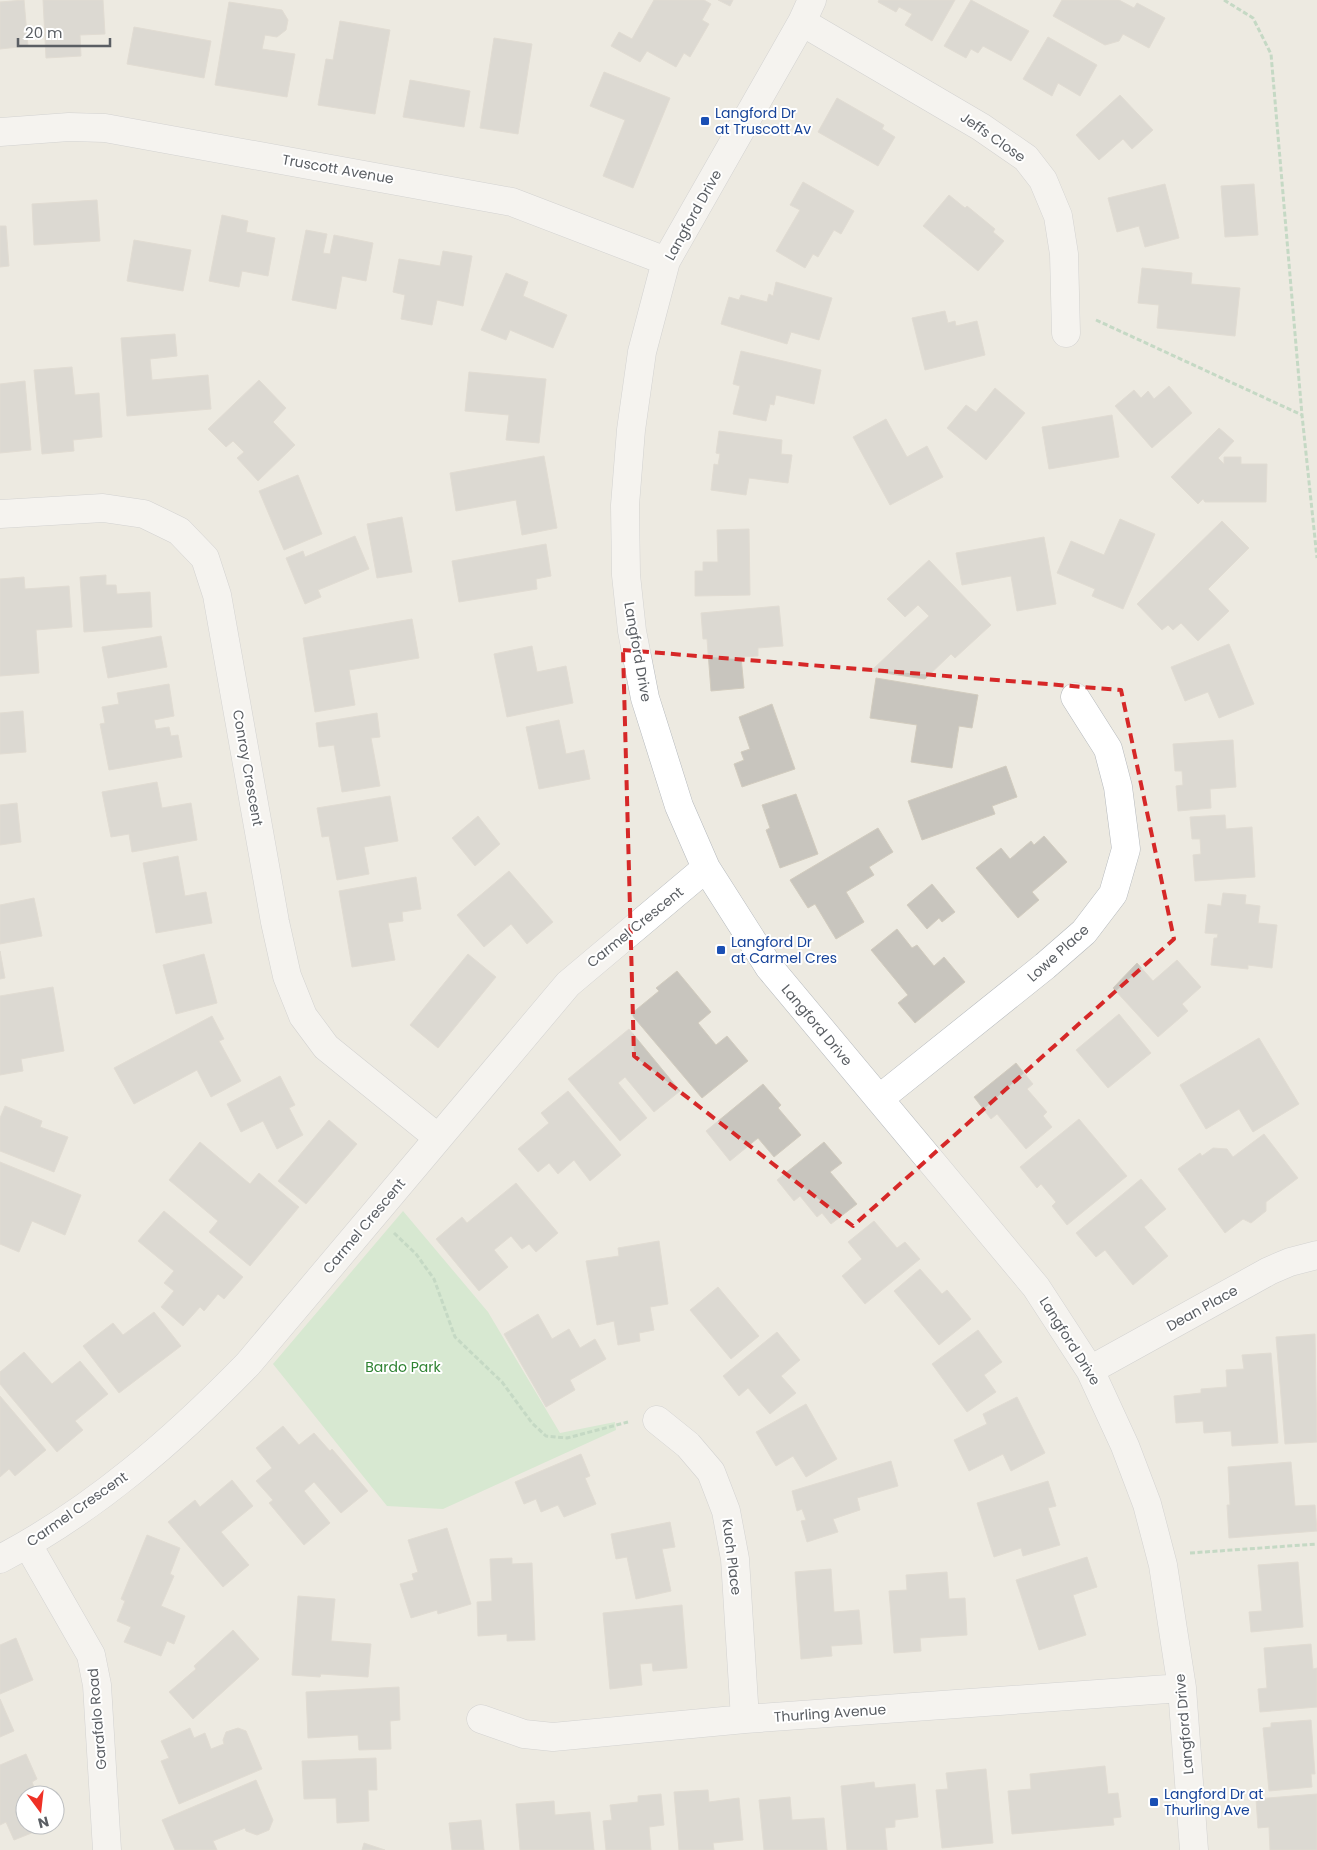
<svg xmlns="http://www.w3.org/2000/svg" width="1317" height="1850" viewBox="0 0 1317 1850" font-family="Poppins,sans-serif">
	<rect width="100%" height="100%" fill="#edeae1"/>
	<path fill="#bde6bc" d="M403 1211 488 1312 560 1433 615 1422 616 1430 443 1509 387 1506 273 1364Z"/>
	<path fill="#c8c5be" stroke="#d2ccbf" d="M24 0 28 46 0 49V2Z
		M43 0H103L105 34 80 35 81 56 46 58Z
		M654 0H704L711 4 702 20 709 24 690 57 684 53 676 67 647 51 640 62 611 46 619 32 632 39Z
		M718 0H733L730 6Z
		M879 0H955L932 41 905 25 912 14 899 7 896 12 878 2Z
		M971 0 1029 31 1011 61 983 46 978 53 971 49 966 58 944 46Z
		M1062 0H1119L1134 8 1137 3 1165 18 1149 48 1123 34 1119 41 1105 45 1053 16Z
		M229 2 282 10 288 20 286 30 277 37 265 35 262 49 295 54 287 97 215 85Z
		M340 21 390 30 375 114 318 105 326 59 333 60Z
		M134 27 211 41 204 78 127 64Z
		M1048 37 1097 65 1080 96 1058 83 1052 96 1023 79Z
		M494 38 532 44 518 134 480 128Z
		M604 72 670 98 633 188 603 176 625 120 590 106Z
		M410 80 470 91 464 127 403 117Z
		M1120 95 1153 130 1132 149 1123 139 1099 160 1076 135Z
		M837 98 884 125 882 129 895 137 878 166 818 132Z
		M803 182 854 211 841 234 834 230 818 257 813 254 805 268 776 251 800 210 790 205Z
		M1165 184 1179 238 1145 247 1139 226 1117 232 1108 198Z
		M1254 184 1258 235 1225 237 1221 186Z
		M949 195 965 208 967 206 995 229 993 232 1004 241 978 271 923 226Z
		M97 200 100 241 34 245 32 204Z
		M222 215 248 221 246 232 275 238 268 276 242 271 239 287 209 281Z
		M0 226H6L9 266 0 267Z
		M306 230 327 234 323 253 330 254 334 235 373 243 366 281 342 276 336 309 292 300Z
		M134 240 191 250 183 291 127 281Z
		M443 251 472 256 463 306 437 300 432 325 401 319 405 295 393 292 399 259 440 266Z
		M1142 268 1192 273 1191 284 1240 288 1235 336 1157 328 1159 305 1138 303Z
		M506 273 528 282 523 296 567 315 553 348 510 330 506 340 481 330Z
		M776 282 832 298 819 340 791 332 787 344 721 324 729 297 739 300 741 295 767 302 769 294 773 296Z
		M945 311 948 323 955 321 956 326 977 321 985 355 925 370 912 318Z
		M175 334 177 356 150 359 152 380 208 375 211 409 127 416 121 338Z
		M741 351 821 370 814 404 776 395 774 405 770 404 766 421 733 414 740 386 733 384Z
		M72 367 75 395 99 393 102 437 73 440 74 451 42 454 34 370Z
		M469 372 546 379 539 443 506 440 509 415 465 411Z
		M259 380 286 408 273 422 295 445 258 481 237 458 244 452 233 441 226 447 208 429Z
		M25 381 31 450 0 453V384Z
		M1169 386 1192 413 1152 448 1115 406 1134 390 1141 398 1148 391 1154 399Z
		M995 388 1025 413 986 460 947 428 966 405 976 412Z
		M1112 415 1119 457 1049 469 1042 427Z
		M886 419 907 457 927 446 943 477 890 505 853 437Z
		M1219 428 1234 441 1218 458 1224 464V457H1241V464H1267L1266 502H1205L1203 499 1198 504 1171 477Z
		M719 431 782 440 781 454 792 455 788 483 749 478 746 495 711 490 714 464 718 465 720 454 716 453Z
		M544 456 557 528 522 535 516 500 456 511 450 473Z
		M298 475 322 534 284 550 259 491Z
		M402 517 412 572 377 578 367 524Z
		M1120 519 1155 534 1123 609 1092 596 1095 589 1057 573 1071 541 1104 555Z
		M1222 521 1249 548 1208 589 1229 611 1198 641 1181 623 1173 630 1168 625 1162 630 1137 604Z
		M749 529 750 595 695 596V571H703V562H718L717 530Z
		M355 536 369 569 318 590 321 597 305 604 286 558 303 551 305 557Z
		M1044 537 1056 604 1017 611 1011 576 962 585 956 553Z
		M546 544 551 576 536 579 537 589 459 602 452 561Z
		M929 560 991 625 955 658 951 654 925 679 871 671 929 616 918 605 905 617 887 599Z
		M106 575V585H116L117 594 150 592 152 627 84 632 80 577Z
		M24 577 25 589 69 586 72 627 36 630 39 673 0 676V579Z
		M779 606 783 646 758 648V656L741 657 744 688 711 691 707 639H703L701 613Z
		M412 619 419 658 349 670 355 705 315 712 303 638Z
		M161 636 167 667 108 678 102 647Z
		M1229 644 1254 704 1219 718 1208 692 1185 701 1171 667Z
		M532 646 537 672 566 666 573 703 507 717 494 654Z
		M876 678 978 695 972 728 959 726 952 768 911 762 917 725 870 718Z
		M169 684 174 716 154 720 156 729 169 727 171 736 178 735 182 757 109 770 100 724 105 723 102 707 119 704 117 693Z
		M772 704 795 769 742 787 734 764 744 760 741 752 750 749 739 717Z
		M23 711 26 752 0 754V713Z
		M377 713 380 737 371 738 380 786 342 792 334 745 319 747 316 723Z
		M559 720 566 754 584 750 590 779 539 789 526 727Z
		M1233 740 1236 787 1210 789 1211 808 1178 811 1176 786 1183 785 1182 771H1175L1173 744Z
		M1006 766 1017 797 992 806 995 814 922 840 908 801Z
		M157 782 162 808 191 803 197 840 132 852 129 834 111 837 102 792Z
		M796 794 818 854 780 868 766 830 770 828 762 805Z
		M390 796 398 841 364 847 369 874 337 880 329 836 322 837 317 808Z
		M17 803 21 842 0 845V805Z
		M1225 815 1226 829 1252 827 1255 877 1195 881 1193 855 1201 854 1200 839H1192L1190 817Z
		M478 816 500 844 475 866 452 838Z
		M878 828 893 852 869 867 874 875 846 892 864 922 836 939 815 904 808 908 790 880Z
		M1044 836 1067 862 1032 892 1039 900 1018 918 976 868 1001 848 1010 859 1031 841 1034 845Z
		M178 856 185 896 206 892 212 923 156 933 143 863Z
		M509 871 553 922 527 944 511 924 484 947 457 915Z
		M416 877 421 909 402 912 403 921 388 923 395 960 352 967 339 891Z
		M932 884 955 912 942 922 939 918 927 929 907 905Z
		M1223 893 1246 895 1245 904 1260 906 1258 923 1277 925 1272 968 1248 965V969L1211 965 1214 938H1217L1218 934 1205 933 1208 904 1221 906Z
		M34 898 42 936 0 944V905Z
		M897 929 912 948 917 945 934 966 944 957 965 982 915 1023 898 1003 908 995 871 950Z
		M0 951 5 978 0 979Z
		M204 954 217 1003 176 1014 163 965Z
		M468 954 496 977 438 1048 410 1025Z
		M1177 960 1201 987 1182 1004 1188 1011 1158 1037 1113 988 1137 963 1153 981Z
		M677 971 711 1012 698 1023 716 1045 727 1036 748 1061 702 1098 631 1014 659 991 656 988Z
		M53 987 64 1051 21 1059 23 1071 0 1075V996Z
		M1119 1014 1151 1053 1108 1088 1076 1050Z
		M212 1016 224 1039 219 1041 241 1081 211 1097 197 1070 134 1104 114 1068Z
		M629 1029 680 1091 654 1112 625 1077 618 1083 647 1118 620 1141 568 1079Z
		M1259 1038 1299 1104 1253 1132 1239 1109 1206 1129 1180 1085Z
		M1016 1063 1033 1084 1027 1089 1047 1112 1043 1116 1052 1127 1026 1149 997 1114 991 1119 974 1097Z
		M280 1076 295 1105 289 1108 303 1135 277 1149 263 1121 241 1132 227 1104Z
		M763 1084 781 1105 778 1108 801 1135 774 1157 758 1138 730 1161 706 1131Z
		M568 1091 621 1155 590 1181 574 1160 558 1174 549 1163 538 1172 518 1149 549 1123 541 1113Z
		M5 1106 42 1121 40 1127 68 1137 54 1172 0 1151V1118Z
		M1079 1119 1127 1176 1067 1225 1052 1206 1056 1202 1041 1184 1037 1188 1020 1167Z
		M329 1120 357 1144 306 1204 278 1181Z
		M1264 1134 1298 1178 1266 1202V1211L1251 1223 1243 1219 1225 1233 1178 1169 1200 1153 1202 1156 1213 1148 1227 1149 1233 1157Z
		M200 1142 250 1184 259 1173 299 1207 250 1266 209 1232 218 1221 169 1180Z
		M824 1142 842 1163 830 1172 857 1204 831 1224 822 1213 817 1217 800 1196 794 1201 777 1180Z
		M0 1162 81 1195 65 1235 32 1221 19 1252 0 1244Z
		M1141 1179 1166 1209 1144 1227 1168 1256 1133 1285 1105 1250 1096 1257 1076 1233Z
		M516 1183 558 1233 536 1252 529 1244 522 1249 511 1236 494 1250 508 1267 479 1291 436 1239 462 1217 467 1223Z
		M164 1211 243 1277 224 1299 218 1294 204 1311 200 1307 183 1326 161 1307 174 1291 164 1283 174 1271 138 1241Z
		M874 1221 897 1248 905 1242 920 1259 865 1304 842 1276 862 1259 848 1242Z
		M659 1241 668 1304 650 1307 654 1330 639 1333 640 1341 618 1345 614 1321 597 1325 586 1261 619 1256 618 1248Z
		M920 1269 942 1294 947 1290 971 1319 939 1345 894 1291Z
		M718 1287 759 1336 731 1359 690 1310Z
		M154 1312 181 1346 119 1393 83 1346 113 1323 123 1335Z
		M538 1314 552 1339 569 1329 580 1348 595 1339 606 1359 570 1380 575 1390 546 1407 504 1334Z
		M978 1330 1002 1362 984 1375 996 1392 967 1412 932 1364Z
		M777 1332 800 1360 781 1376 796 1393 770 1414 748 1388 739 1396 723 1376Z
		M1315 1334 1317 1442 1285 1444 1276 1337Z
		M24 1352 52 1384 80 1361 108 1394 75 1421 83 1430 57 1452 0 1384V1372Z
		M1271 1353 1278 1443 1232 1446 1231 1431 1204 1433 1203 1421 1176 1423 1174 1396 1201 1393V1389L1227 1387 1226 1370 1244 1369 1242 1355Z
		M0 1396 46 1450 15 1476 9 1469 0 1477Z
		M1017 1397 1045 1453 1011 1471 1003 1454 969 1471 954 1440 987 1424 983 1414Z
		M806 1404 837 1459 806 1477 793 1456 776 1466 756 1432Z
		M283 1426 299 1445 314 1433 330 1451 332 1449 368 1491 341 1513 314 1482 304 1491 330 1523 304 1545 269 1503 273 1500 256 1481 272 1468 256 1448Z
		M581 1454 590 1476 585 1478 596 1504 564 1517 558 1505 541 1512 536 1499 524 1504 515 1482Z
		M891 1461 898 1486 857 1498 860 1510 833 1519 838 1532 807 1542 801 1521 806 1520 802 1509 797 1511 792 1491Z
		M1291 1462 1295 1506 1315 1505 1317 1531 1229 1538 1227 1505H1230L1228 1467Z
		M232 1480 253 1506 221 1532 249 1565 223 1587 168 1522 195 1500 200 1507Z
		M1048 1481 1056 1506 1048 1508 1060 1545 1023 1556 1021 1548 994 1557 977 1503Z
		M670 1522 675 1547 662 1549 671 1591 636 1599 627 1557 616 1559 611 1534Z
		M447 1528 471 1604 438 1614 437 1610 411 1618 400 1584 414 1580 412 1574 418 1572 408 1540Z
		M147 1535 180 1548 170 1574 174 1576 161 1606 185 1616 174 1644 167 1641 161 1656 124 1642 131 1627 117 1621 125 1601 121 1599Z
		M1087 1557 1097 1587 1073 1595 1086 1635 1039 1650 1016 1580Z
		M512 1558V1564L532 1563 535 1640 507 1641V1634L478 1636 477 1602 492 1601 490 1559Z
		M1298 1562 1303 1627 1251 1632 1249 1612 1262 1611 1258 1565Z
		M831 1569 834 1612 859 1610 862 1644 831 1646 832 1656 801 1659 795 1572Z
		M947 1572 949 1599 965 1598 967 1635 920 1638 921 1651 894 1653 889 1591 907 1590 906 1575Z
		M298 1596 335 1599 331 1641 371 1644 368 1677 321 1674 320 1677 292 1675Z
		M682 1605 687 1668 653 1671 652 1663 640 1664 642 1685 610 1689 603 1613Z
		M233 1630 259 1659 193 1719 169 1692 196 1669 194 1666Z
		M16 1638 33 1680 0 1694V1645Z
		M1311 1644 1313 1669 1317 1668V1707L1260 1712 1258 1689 1267 1688 1264 1648Z
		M399 1687 400 1720 390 1721 391 1749 359 1750 358 1735 308 1738 306 1692Z
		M0 1699 14 1731 0 1737Z
		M1311 1720 1315 1774H1311L1312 1787 1269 1791 1263 1728 1271 1727V1723Z
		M190 1728 194 1738 205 1733 211 1749 224 1744 223 1740 226 1732 238 1728 246 1731 262 1769 179 1804 161 1761 169 1758 161 1741Z
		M26 1754 37 1779 32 1782 37 1795H25V1825H42L44 1828 14 1840 6 1822 0 1825V1765Z
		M376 1758 377 1790H368L369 1821 337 1823 336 1798 304 1799 302 1761Z
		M1105 1766 1108 1794 1118 1793 1121 1817 1113 1818 1114 1825 1012 1834 1008 1791 1031 1789 1030 1774Z
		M986 1769 993 1843 942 1848 936 1790 948 1789 946 1773Z
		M256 1780 273 1820 269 1830 257 1835 246 1831 245 1828 213 1841 217 1850H175L162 1820Z
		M874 1782 875 1788 915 1784 918 1817 895 1820V1827L885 1828 887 1850H847L841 1786Z
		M708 1790 709 1802 739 1798 743 1840 713 1843 714 1850H679L674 1792Z
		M661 1794 664 1825 649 1827 651 1850H606L603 1821 612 1820 610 1805 638 1802V1796Z
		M1317 1794V1850H1270L1269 1827 1258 1828 1256 1799Z
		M790 1797 792 1820 824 1818 827 1850H764L759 1800Z
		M554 1801 555 1815 590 1812 594 1850H520L516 1804Z
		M481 1820 484 1850H452L449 1823Z
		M364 1843 385 1850H362Z"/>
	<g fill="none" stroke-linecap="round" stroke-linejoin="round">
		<defs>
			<path id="minor" d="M812 0 802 22 666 261 642 352 631 430 625 505 626 575 632 631 645 698 679 806 706 868 769 967 1036 1287 1090 1370 1125 1446 1147 1504 1163 1565 1182 1688 1194 1850
				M802 22 981 127 1026 158 1043 180 1058 216 1064 254 1066 333
				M0 132 69 127 105 128 512 202 666 261
				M0 514 103 508 144 514 179 531 205 558 217 595 275 922 287 976 303 1016 326 1047 437 1137
				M879 1099 1045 966 1084 932 1113 894 1126 849 1118 787 1108 749 1075 697
				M1090 1370 1269 1271 1290 1262 1317 1255
				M657 1420 688 1445 711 1472 726 1511 735 1559 745 1719
				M28 1545 91 1655 97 1685 107 1850
				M0 1559C94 1510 175 1439 248 1364L568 984 706 868
				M481 1719 524 1734 553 1737 745 1719 1182 1688"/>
		</defs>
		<use href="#minor" stroke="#b4b8bc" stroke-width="29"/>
		<path stroke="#94c5a1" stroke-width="3" stroke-dasharray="5 2.5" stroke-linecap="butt" d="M1224 0 1253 18 1271 54 1302 415 1317 558
			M1096 320 1302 415
			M394 1233 416 1254 434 1279 455 1337 502 1382 532 1423 546 1436 567 1438 628 1422
			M1190 1553 1317 1544"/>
		<use href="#minor" stroke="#fff" stroke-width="28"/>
	</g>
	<path d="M0 0H1317V1850H0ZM623 650 1121 690 1174 939 853 1226 634 1056Z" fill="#edeae1" fill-opacity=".55" fill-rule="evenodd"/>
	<path fill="none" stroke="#d62828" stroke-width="4" stroke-dasharray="10 6" stroke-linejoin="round" d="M623 650 1121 690 1174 939 853 1226 634 1056Z"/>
	<g fill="#1a4fb4" stroke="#fff" stroke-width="2">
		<rect x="700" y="116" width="10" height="10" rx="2.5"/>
		<rect x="716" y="945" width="10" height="10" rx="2.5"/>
		<rect x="1149" y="1797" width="10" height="10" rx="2.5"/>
	</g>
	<g text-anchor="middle" stroke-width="4" stroke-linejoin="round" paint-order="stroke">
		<g font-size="14" fill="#164399" stroke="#fff" text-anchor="start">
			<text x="715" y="118">Langford Dr<tspan x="715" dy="16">at Truscott Av</tspan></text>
			<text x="731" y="947">Langford Dr<tspan x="731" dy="16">at Carmel Cres</tspan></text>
			<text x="1164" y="1799">Langford Dr at<tspan x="1164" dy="16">Thurling Ave</tspan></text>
		</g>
		<g font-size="14" fill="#5a5e63" stroke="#fff">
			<text transform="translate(993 137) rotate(35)" y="5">Jeffs Close</text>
			<text transform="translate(338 169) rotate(10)" y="5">Truscott Avenue</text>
			<text transform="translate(693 215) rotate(-61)" y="5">Langford Drive</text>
			<text transform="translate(638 652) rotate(80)" y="5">Langford Drive</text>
			<text transform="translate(248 768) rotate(80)" y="5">Conroy Crescent</text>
			<text transform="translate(635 927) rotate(-39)" y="5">Carmel Crescent</text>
			<text transform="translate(1058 953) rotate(-42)" y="5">Lowe Place</text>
			<text transform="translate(817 1025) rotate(50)" y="5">Langford Drive</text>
			<text transform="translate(364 1226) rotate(-50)" y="5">Carmel Crescent</text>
			<text transform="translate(1202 1308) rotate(-29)" y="5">Dean Place</text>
			<text transform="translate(1070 1341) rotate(58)" y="5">Langford Drive</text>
			<text transform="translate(77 1509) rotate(-35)" y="5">Carmel Crescent</text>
			<text transform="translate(732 1557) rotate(83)" y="5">Kuch Place</text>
			<text transform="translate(830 1713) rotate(-4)" y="5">Thurling Avenue</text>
			<text transform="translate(97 1719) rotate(-95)" y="5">Garafalo Road</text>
			<text transform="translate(1184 1724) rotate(-95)" y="5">Langford Drive</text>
		</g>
		<g font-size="14" fill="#308333" stroke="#fff">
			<text x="403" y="1372">Bardo Park</text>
		</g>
	</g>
	<g transform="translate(40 1810) rotate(165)"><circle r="24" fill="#ffffff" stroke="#bdbfc1"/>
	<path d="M0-4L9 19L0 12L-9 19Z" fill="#ef3126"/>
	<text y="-8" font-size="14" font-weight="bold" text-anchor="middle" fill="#5a5e63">N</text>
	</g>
	<path d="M18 38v8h92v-8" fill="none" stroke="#5a5e63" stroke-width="2.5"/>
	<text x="25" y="38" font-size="15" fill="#5a5e63" stroke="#ffffff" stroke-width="4" paint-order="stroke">20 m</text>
</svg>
